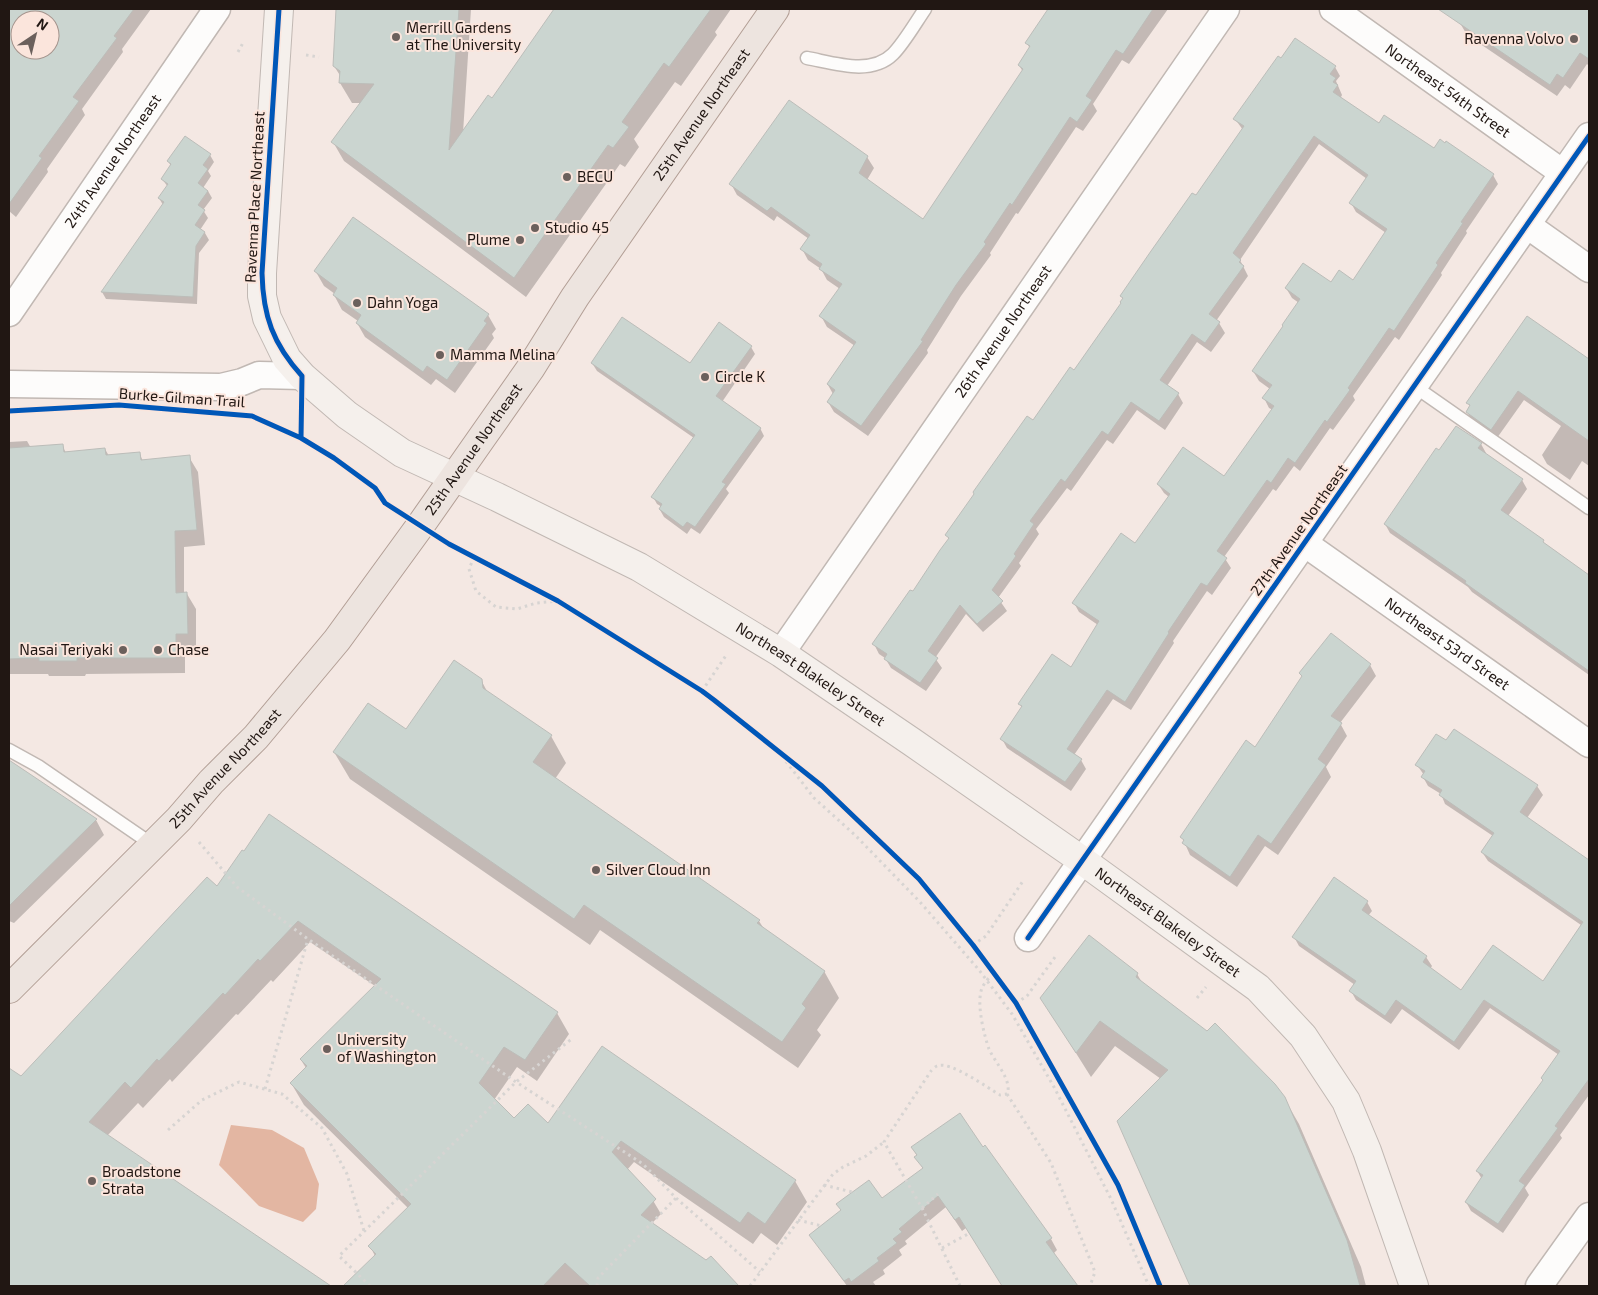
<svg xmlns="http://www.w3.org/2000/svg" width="1598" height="1295" viewBox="0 0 1598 1295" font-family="'Exo 2',sans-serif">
	<rect width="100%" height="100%" fill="#f4e8e3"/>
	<path fill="#e3b6a2" d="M231 1125 272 1130 304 1148 319 1184 316 1209 303 1222 259 1206 219 1165Z"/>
	<path fill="#0003" fill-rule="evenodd" d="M9 9H151L122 49 123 52 82 109 85 115 47 169 48 172 16 217 9 211ZM20 20H50V50H20Z
		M337 9H471L463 133 492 100 555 9H731L715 32 717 35 681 86 675 82 634 139 639 147 625 167 620 164 526 297 344 161 333 142 362 103H352L340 83 341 77 334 66Z
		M1049 9H1063L1068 12 1070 9H1168L1129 64 1122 60 1093 104 1097 111 1083 131 1076 127 1018 214 1016 213 990 253 991 255 961 296 927 350 928 353 868 436 834 412 828 402 833 394 828 385 855 346 827 327 821 316 840 289 827 280 821 269 808 260 802 249 809 239 777 216 774 221 737 195 731 184 789 102 867 157 874 168 867 180 924 221 1023 72 1019 65 1030 49 1027 43Z
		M1470 9H1589V66L1587 64 1570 89 1565 85 1557 96 1467 35 1460 23Z
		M1335 67 1340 76 1336 81 1342 95 1340 99 1379 124 1493 175 1498 184 1466 231 1467 233 1441 273 1442 275 1399 340 1395 337 1353 396 1355 400 1333 430 1330 428 1300 471 1294 466 1276 491 1273 489 1224 557 1231 568 1212 595 1207 591 1173 641 1174 643 1131 710 1113 699 1074 755 1081 760 1086 769 1071 791 1007 748 1002 739 1022 708 1020 704 1071 669 1098 625 1079 612 1074 603 1135 545 1169 497 1164 493 1158 484 1225 478 1273 410 1269 408 1264 398 1270 389 1259 381 1253 371 1299 303 1292 298 1286 288 1354 282 1386 233 1356 212 1351 203 1367 179 1319 144 1240 260 1248 276 1216 321 1219 323 1225 333 1211 352 1197 342 1167 386 1178 394 1183 403 1165 430 1137 410 1113 444 1107 440 1071 491 1067 488 1036 529 1039 534 1019 563 1021 566 998 598 1007 611 983 632 966 614 935 658 942 668 926 691 891 668 885 658 879 654 874 644 913 593 949 540 947 535 1033 422 1074 372 1122 303 1123 299 1122 296 1196 197 1243 130 1235 119Z
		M210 155 214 162 208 171 211 176 203 188 208 191 212 198 203 210 208 218 200 230 205 233 209 240 199 253 197 304 106 299 102 292 163 205 159 198 168 187 162 179 171 166 168 161Z
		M316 272 488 315 496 329 492 334 494 338 455 393 436 379 431 385 365 337 357 323 358 321 342 310 334 295 335 294 324 286Z
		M1528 318 1589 360V466L1582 461 1570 480 1547 464 1542 455 1561 426 1524 400 1497 438 1473 422 1467 412 1471 407 1468 403Z
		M751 347 755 354 722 402 760 428 764 436 726 489 729 493 700 534 691 528 687 534 664 517 660 510 662 507 657 504 653 497 694 438 597 371 592 363 691 365Z
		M27 441 31 448 62 445 66 453 105 449 109 456 139 453 143 461 189 457 198 472 205 545 184 547V594H187L196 609V650H185V673L86 674 85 676H49L48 674H9V442Z
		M1481 444 1486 453 1485 454 1522 480 1527 489 1508 516 1589 577V675L1472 592 1468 587 1390 533 1385 524 1440 452Z
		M1370 665 1376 676 1340 723 1347 736 1326 767 1331 777 1278 855 1265 846 1237 887 1190 855 1182 837 1255 748 1303 677 1300 673Z
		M481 680 488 693 551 736 566 763 555 779 759 921 764 929 824 971 839 998 817 1030 821 1035 798 1068 600 930 590 945 350 779 334 752 406 731Z
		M1454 731 1537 786 1543 795 1527 818 1589 861V1095L1560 1135 1562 1138 1525 1188 1529 1195 1503 1233 1471 1211 1466 1202 1482 1179 1477 1171 1544 1081 1559 1055 1490 1008 1459 1050 1402 1009 1391 1024 1356 1000 1351 991 1355 985 1299 946 1294 937 1367 902 1372 911 1368 916 1426 957 1432 966 1430 969 1461 992 1543 983 1581 925 1488 861 1482 852 1493 836 1445 804 1441 794 1428 786 1423 777 1424 775 1417 765 1446 742Z
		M9 762 96 820 104 835 14 923 9 921Z
		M217 888 557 1013 569 1034 537 1081 517 1067 494 1100 514 1120 548 1125 602 1047 795 1181 807 1202 777 1245 761 1233 753 1244 634 1162 627 1170 648 1192 661 1214 590 1286H345L375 1256 370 1246 408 1208 304 1105 291 1083 306 1068 301 1060 375 986 310 942 273 982 271 980 238 1015 236 1014 172 1082 170 1079 143 1108 138 1103 107 1136 329 1286H9V1077L13 1072 21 1078Z
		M1137 974 1143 984 1284 1098 1299 1124 1361 1267 1366 1286H1191L1118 1121 1161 1079 1115 1046 1091 1077 1042 999Z
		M984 1147 1051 1239 1057 1250 1053 1254 1076 1286H1001L1002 1284 966 1228 962 1231 946 1207 905 1241 907 1244 899 1250 902 1255 883 1270 885 1274 873 1282 876 1286H847L811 1235 882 1199 923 1169 913 1148H982Z
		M656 1227 728 1276 734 1286H614Z"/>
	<path fill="#cbd5d0" stroke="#bcbdb9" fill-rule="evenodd" d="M9 9H134L114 36 117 38 73 97 79 101 39 156 42 158 9 204ZM20 20H50V50H20Z
		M336 9H459L449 150 488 95 492 98 554 9H711L669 67 664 63 622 122 629 127 613 148 608 145 514 278 331 142 374 84 339 83 340 71 333 66Z
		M1048 9H1153L1123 54 1116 50 1086 96 1092 100 1077 122 1070 117 1012 205 1010 203 984 242 986 244 956 285 921 340 923 341 861 426 827 402 835 390 827 384 856 342 819 316 842 284 819 269 822 264 800 249 810 235 771 207 767 211 729 184 789 100 868 156 859 173 923 219 1023 69 1018 65 1030 46 1025 43Z
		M1438 9H1589V59L1580 53 1563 78 1557 74 1550 85Z
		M1295 38 1336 66 1330 74 1336 78 1333 82 1338 85 1333 92 1379 123 1384 115 1434 148 1440 139 1445 143 1446 141 1494 174 1461 222 1463 223 1436 263 1438 265 1394 331 1389 328 1348 388 1350 390 1327 422 1325 420 1295 463 1288 458 1271 483 1267 480 1217 551 1227 558 1207 586 1201 583 1168 632 1169 633 1125 702 1107 690 1067 749 1082 759 1065 782 1000 739 1022 706 1018 704 1052 654 1071 667 1099 621 1072 603 1121 533 1135 543 1170 494 1157 484 1183 447 1224 476 1274 406 1262 398 1272 385 1252 371 1283 326 1282 325 1300 299 1285 288 1303 263 1331 282 1339 270 1353 280 1387 229 1349 203 1368 175 1314 136 1233 253 1241 260 1239 262 1244 266 1209 314 1220 322 1205 343 1192 334 1160 380 1179 393 1159 421 1131 402 1108 435 1102 431 1065 482 1061 479 1030 521 1034 524 1014 554 1016 556 992 590 1003 601 977 624 960 605 928 651 938 658 920 683 884 659 887 654 872 644 910 590 913 591 940 550 949 538 945 535 974 494 973 492 1027 416 1033 420 1070 367 1074 370 1121 303 1120 302 1123 298 1120 296 1151 251 1192 193 1196 195 1244 126 1233 119 1278 56 1281 58Z
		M185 136 211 154 203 165 208 169 198 183 208 191 198 205 205 210 195 225 205 232 196 246 193 297 101 292 164 202 158 198 168 184 161 179 171 164 167 161Z
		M353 217 489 314 484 321 487 323 447 380 427 366 423 372 356 323 361 315 333 295 337 288 314 271Z
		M1527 316 1589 359V441L1518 391 1491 430 1466 412 1470 405 1466 403Z
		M622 317 690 363 719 322 752 346 716 396 761 428 722 482 726 484 695 527 687 522 683 527 659 509 662 504 651 497 695 435 591 363Z
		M1456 426 1482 443 1478 448 1523 479 1501 510 1544 540 1543 542 1589 575V671L1465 583 1466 581 1384 524 1436 448 1439 450Z
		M63 444 64 452 105 448 106 455 140 452 141 460 190 455 197 530 175 531 176 593 187 592 188 634H176V658H77V661H39V658L9 659V448Z
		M1331 633 1371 664 1331 716 1342 723 1318 759 1326 765 1271 844 1258 835 1230 877 1182 843 1184 840 1180 837 1246 740 1255 747 1302 676 1299 673Z
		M454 660 482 679 483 688 552 735 533 762 760 920 757 923 825 971 802 1004 806 1008 782 1042 584 905 574 919 333 752 368 703 406 729Z
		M1454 729 1538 785 1520 812 1589 860V1079L1555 1126 1558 1128 1519 1181 1525 1185 1498 1224 1465 1202 1483 1175 1476 1171 1543 1080 1541 1078 1560 1051 1484 1000 1454 1042 1396 1000 1385 1016 1349 991 1356 981 1292 937 1334 877 1368 901 1362 910 1427 956 1423 962 1461 990 1493 945 1543 981 1583 922 1481 852 1494 833 1439 795 1442 790 1421 777 1425 771 1415 765 1436 734 1446 740Z
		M9 760 97 819 9 906Z
		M269 814 558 1012 525 1060 504 1047 479 1083 514 1118 528 1104 548 1123 602 1046 796 1180 765 1224 748 1212 740 1223 621 1141 612 1152 656 1199 641 1215 706 1260 711 1256 739 1286H590L565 1263 543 1286H343L376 1254 368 1246 411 1204 290 1083 307 1066 300 1059 381 979 298 921 260 961 258 959 225 995 223 993 159 1061 157 1059 131 1088 125 1082 89 1122 331 1286H9V1068L21 1076 207 877 217 886 242 850 244 851Z
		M1089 935 1138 973 1136 977 1207 1031 1215 1023 1275 1084 1285 1097 1347 1240 1360 1286H1190L1117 1121 1168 1070 1100 1021 1076 1053 1040 998Z
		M960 1113 983 1147 985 1145 1052 1238 1046 1242 1078 1286H1002L959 1217 955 1220 938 1196 899 1229 902 1232 893 1239 897 1243 877 1258 879 1261 851 1282 849 1278 844 1281 809 1235 841 1210 836 1204 869 1180 882 1198 923 1168 914 1157 917 1155 911 1147Z"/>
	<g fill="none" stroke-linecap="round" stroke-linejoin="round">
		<defs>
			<path id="service" d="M807 58C834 63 871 76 893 54 904 43 916 22 925 9
				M1414 386 1589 508
				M9 750 38 766 153 845"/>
			<g id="minor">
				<path id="s1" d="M1333 9 1563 173"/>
				<path d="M1527 225 1589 269"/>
				<path id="s2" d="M9 313 217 9"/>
				<path d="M9 384 221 387 242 382 259 375 302 376"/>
				<path id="s3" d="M1304 543 1589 744"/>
				<path id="s4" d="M781 653 1226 9"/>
				<path d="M1028 938 1589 136"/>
				<path d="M1539 1286 1589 1216"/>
			</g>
			<g id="secondary">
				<path id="s5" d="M279 9 262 273V296L267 318 287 359 302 376 347 415 402 453 497 497 639 567 781 653 912 742 1083 861 1258 988 1303 1036 1346 1101 1367 1151 1414 1286"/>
			</g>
			<g id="primary">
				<path id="s6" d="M9 989 179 819 211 782 256 737 337 640 420 526 483 436 530 369 575 297 775 9"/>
			</g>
		</defs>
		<use href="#service" stroke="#c1b8b3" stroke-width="15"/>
		<use href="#minor" stroke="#c1b8b3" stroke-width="29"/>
		<use href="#secondary" stroke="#c1b8b3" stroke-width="30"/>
		<use href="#primary" stroke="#b29e95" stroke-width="30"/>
		<path stroke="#d7d4d2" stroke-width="3" stroke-dasharray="2.5 4" stroke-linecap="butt" d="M238 52 244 41
			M306 55 319 57
			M474 557 469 569 476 591 496 607 517 609 536 603 558 601
			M702 691 727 654
			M778 751 814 798 855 835 920 902 979 970 1012 1014 1054 1087 1111 1199 1149 1286
			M199 842 237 887 308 939 516 1082 643 1164 676 1198 760 1272
			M973 945 986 936 1023 881
			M1197 998 1206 987
			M1016 1003 1027 996 1055 957
			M265 1089 308 939
			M1007 1094 1051 1163 1095 1272 1090 1286
			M168 1130 202 1100 239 1082 282 1094 322 1128 347 1174 364 1231
			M824 1185 856 1193
			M922 1208 938 1194
			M798 1220 822 1226
			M942 1248 968 1234
			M370 1286 339 1256 516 1082 573 1038
			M597 1286 598 1278 676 1198
			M750 1286 833 1174 843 1167 866 1156 884 1142
			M960 1286 922 1208 884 1142 931 1071C932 1070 936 1066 937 1066 949 1060 988 1088 1000 1095L1007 1094C1013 1081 994 1061 989 1049 984 1035 976 1003 982 988 984 983 990 977 993 973"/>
		<use href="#service" stroke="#fdfcfb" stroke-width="12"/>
		<use href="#minor" stroke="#fdfcfb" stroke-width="26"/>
		<use href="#secondary" stroke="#f5f0ec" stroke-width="28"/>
		<use href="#primary" stroke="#ede4df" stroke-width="28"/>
		<defs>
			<path id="cycleway" d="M279 9 262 273C263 316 273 344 302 376L301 438
				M9 411 119 405 252 416 301 438 334 458 375 488 385 503 449 544 558 601 702 691 714 700 822 786 919 879 973 945 1016 1003 1118 1185 1160 1286
				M1028 938 1589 136"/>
		</defs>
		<use href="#cycleway" stroke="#fbe5dc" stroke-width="8"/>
		<use href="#cycleway" stroke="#0057b8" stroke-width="5"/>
	</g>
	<g fill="#6b605c" stroke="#fbe5dc" stroke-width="2">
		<circle cx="396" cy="37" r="5"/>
		<circle cx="1574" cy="39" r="5"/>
		<circle cx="567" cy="177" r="5"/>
		<circle cx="535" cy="228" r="5"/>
		<circle cx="520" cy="240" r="5"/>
		<circle cx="357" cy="303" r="5"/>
		<circle cx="440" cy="355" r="5"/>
		<circle cx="705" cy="377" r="5"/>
		<circle cx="123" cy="650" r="5"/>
		<circle cx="158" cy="650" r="5"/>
		<circle cx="596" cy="870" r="5"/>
		<circle cx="327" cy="1049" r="5"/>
		<circle cx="92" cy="1181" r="5"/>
	</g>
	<g text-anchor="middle" stroke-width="4" stroke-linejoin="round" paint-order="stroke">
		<g font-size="15" fill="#211713" stroke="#fbe5dc" text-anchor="start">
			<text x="406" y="33">Merrill Gardens<tspan x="406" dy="17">at The University</tspan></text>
			<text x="1564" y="44" text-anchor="end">Ravenna Volvo</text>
			<text x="577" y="182">BECU</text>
			<text x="545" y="233">Studio 45</text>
			<text x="510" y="245" text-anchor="end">Plume</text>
			<text x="367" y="308">Dahn Yoga</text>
			<text x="450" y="360">Mamma Melina</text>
			<text x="715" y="382">Circle K</text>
			<text x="113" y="655" text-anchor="end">Nasai Teriyaki</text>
			<text x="168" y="655">Chase</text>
			<text x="606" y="875">Silver Cloud Inn</text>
			<text x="337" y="1045">University<tspan x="337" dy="17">of Washington</tspan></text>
			<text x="102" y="1177">Broadstone<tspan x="102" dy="17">Strata</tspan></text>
		</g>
		<g font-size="15" fill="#211713" stroke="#fbe5dc">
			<text dy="5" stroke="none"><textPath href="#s1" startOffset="141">Northeast 54th Street</textPath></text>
			<text dy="5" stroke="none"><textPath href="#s6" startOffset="1119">25th Avenue Northeast</textPath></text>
			<text dy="5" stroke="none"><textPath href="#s2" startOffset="184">24th Avenue Northeast</textPath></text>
			<text transform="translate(255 197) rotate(-87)" y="5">Ravenna Place Northeast</text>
			<text dy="5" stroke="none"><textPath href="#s4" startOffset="391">26th Avenue Northeast</textPath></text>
			<text transform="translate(182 398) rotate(4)" y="5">Burke-Gilman Trail</text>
			<text dy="5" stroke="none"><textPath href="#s6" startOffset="714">25th Avenue Northeast</textPath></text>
			<text transform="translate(1299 530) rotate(-55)" y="5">27th Avenue Northeast</text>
			<text dy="5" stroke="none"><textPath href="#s3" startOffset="175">Northeast 53rd Street</textPath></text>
			<text dy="5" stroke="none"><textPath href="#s5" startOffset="970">Northeast Blakeley Street</textPath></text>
			<text dy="5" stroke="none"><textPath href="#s6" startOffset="309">25th Avenue Northeast</textPath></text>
			<text dy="5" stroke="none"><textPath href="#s5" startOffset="1405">Northeast Blakeley Street</textPath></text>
		</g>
	</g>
	<rect width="1598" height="1295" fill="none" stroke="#211713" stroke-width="20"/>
	<g transform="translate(35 35) rotate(35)"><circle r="24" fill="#fbe5dc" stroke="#a4938c"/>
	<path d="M0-4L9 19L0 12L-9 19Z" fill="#6b605c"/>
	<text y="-8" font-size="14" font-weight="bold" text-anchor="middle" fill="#211713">N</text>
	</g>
</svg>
